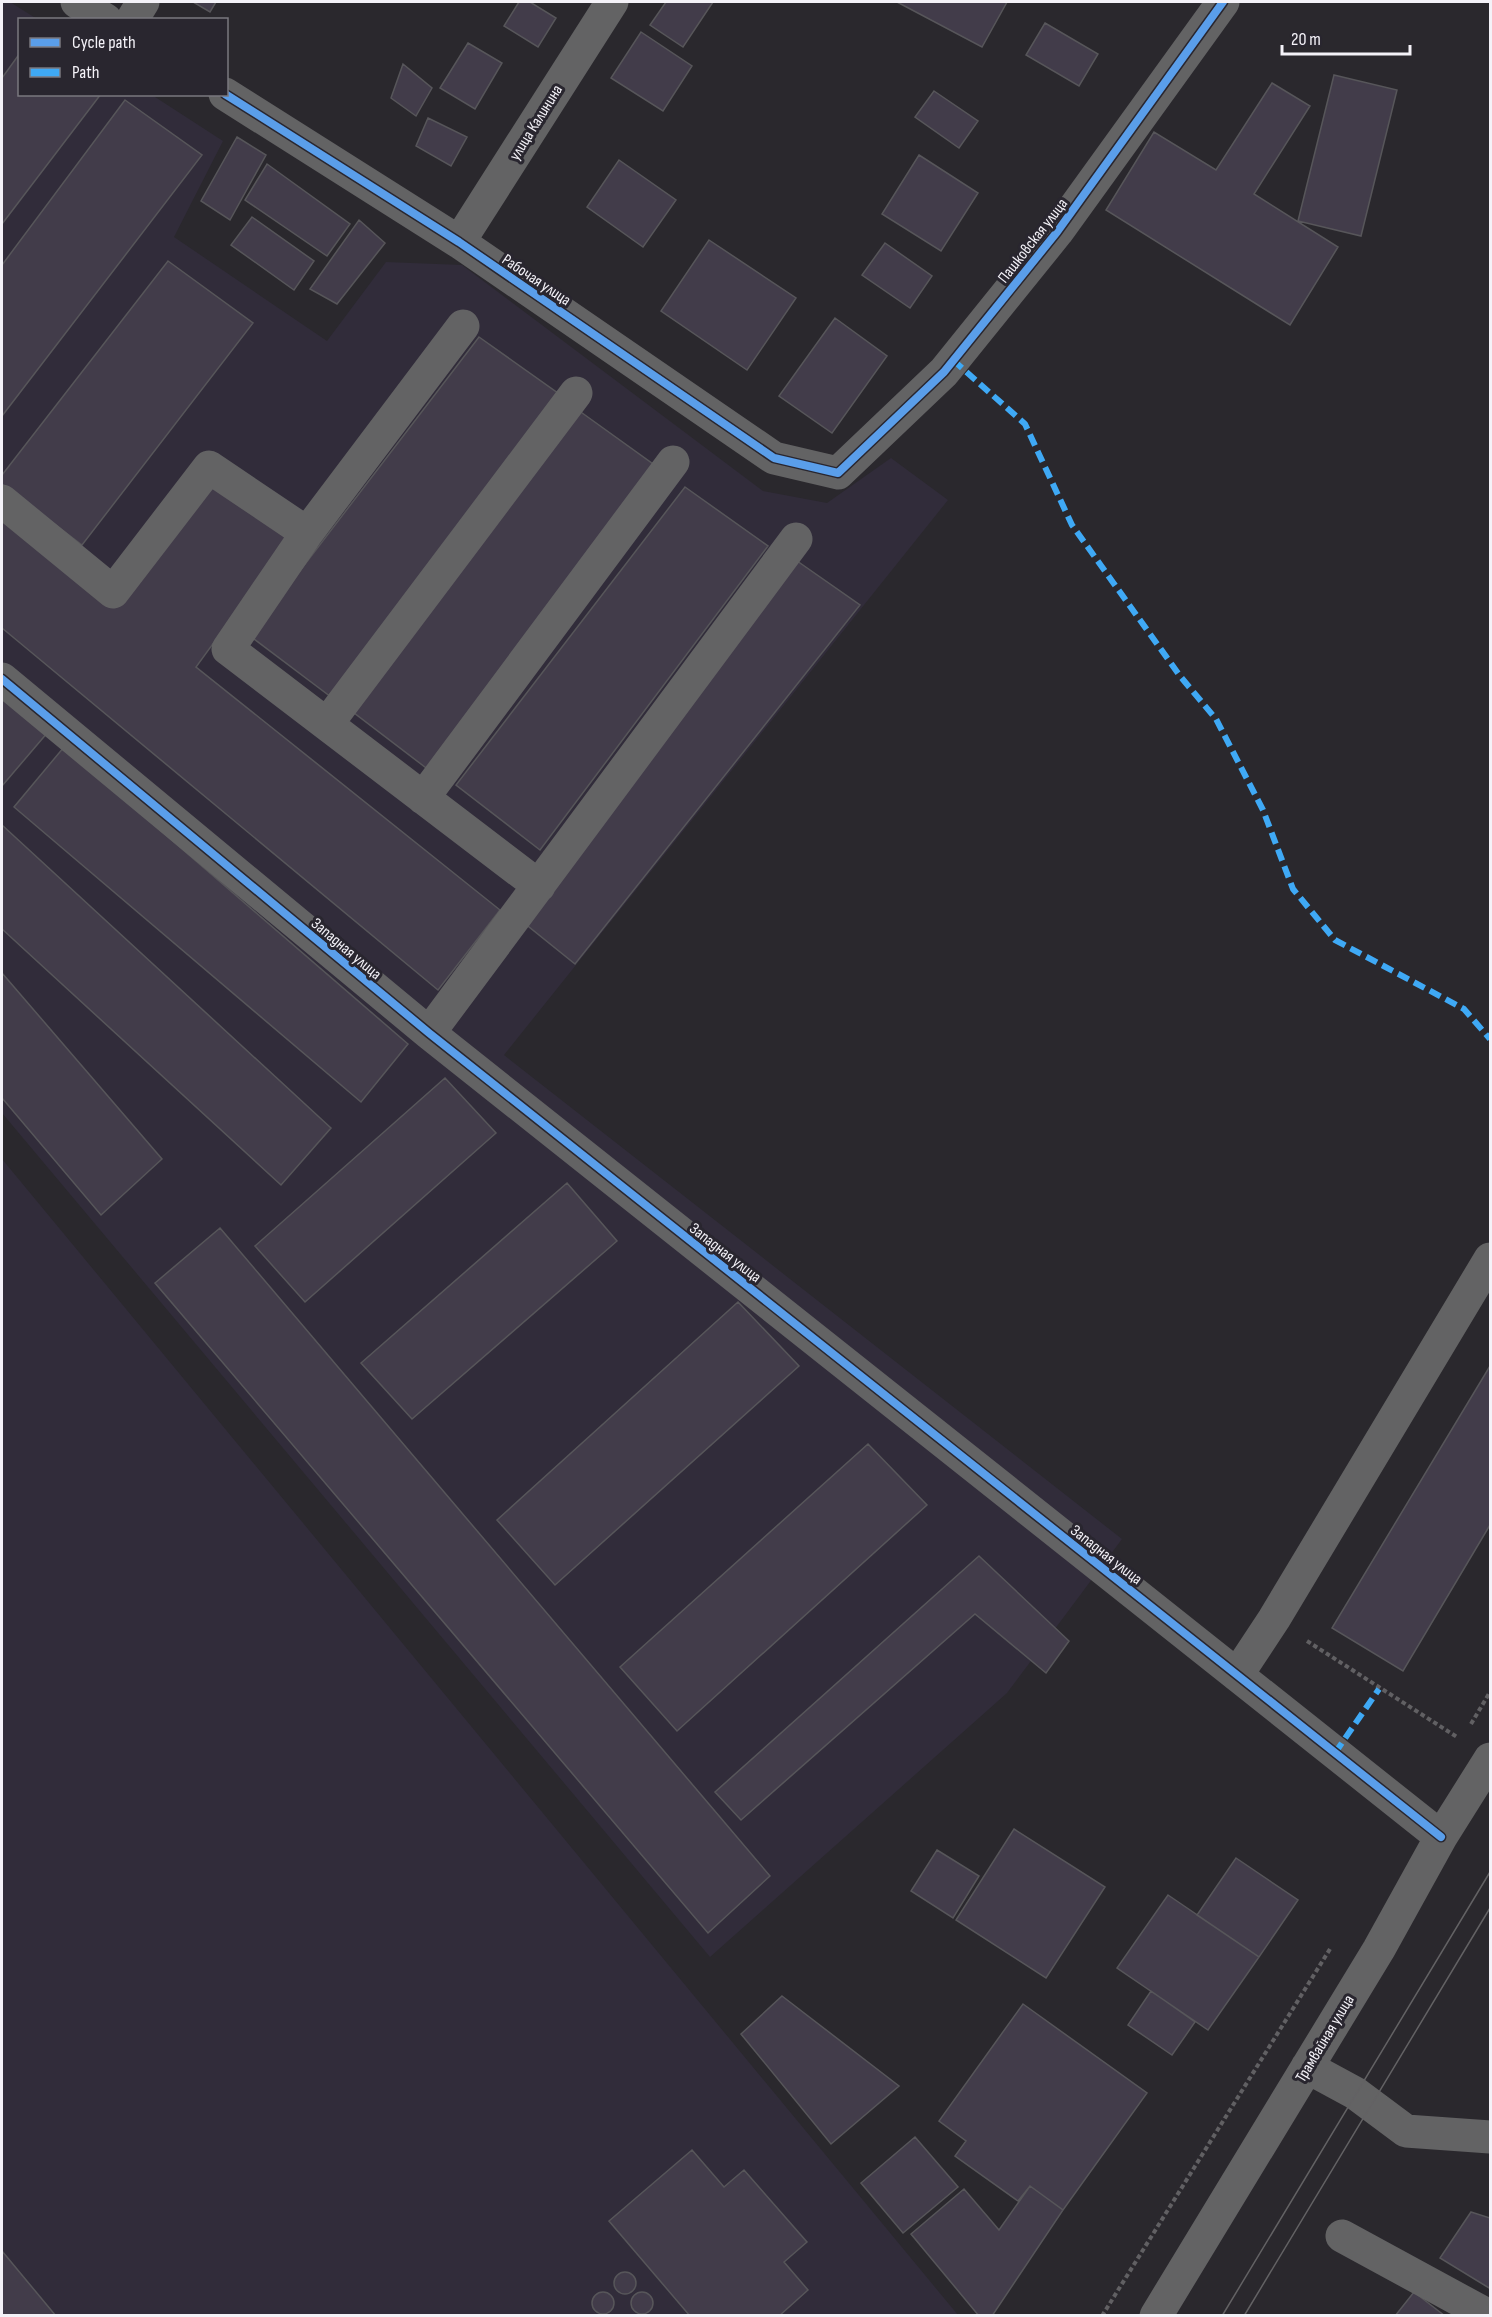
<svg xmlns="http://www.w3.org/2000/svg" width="1492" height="2317" viewBox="0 0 1492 2317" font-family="'Sofia Sans Condensed',sans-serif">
	<rect width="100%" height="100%" fill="#2a282d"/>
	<path fill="#312c3a" d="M2 2H10L37 19 20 20V94L152 95 223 141 174 237 327 341 386 262 462 265 763 491 827 503 891 458 948 500 504 1055 1122 1539 1007 1693 710 1957 2 1113Z
		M2 1159 958 2315H2Z"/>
	<path fill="#423c4a" stroke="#57565a" stroke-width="1.5" d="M193 2H216L210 12Z
		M519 2H530L556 18 538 47 504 26Z
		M666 2H713L683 47 650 25Z
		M897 2H1007L982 47Z
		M1045 23 1098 54 1079 86 1026 55Z
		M641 32 692 66 663 111 611 78Z
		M468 43 502 63 475 109 440 88Z
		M20 53V94H101L2 224V78Z
		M403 64 432 88 416 116 391 98Z
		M1334 75 1397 90 1361 236 1298 221Z
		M1272 83 1310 106 1254 194 1338 247 1290 325 1106 210 1154 132 1216 170Z
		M934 91 978 121 959 148 915 117Z
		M125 100 202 155 2 416V265Z
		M428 118 467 137 451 166 416 146Z
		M237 137 266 155 230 220 201 201Z
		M919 155 978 193 941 251 882 214Z
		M619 160 676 200 643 247 587 207Z
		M267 164 350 224 327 256 245 200Z
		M252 217 314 261 294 290 231 245Z
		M359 220 385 243 337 304 310 289Z
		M709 240 796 298 747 370 661 311Z
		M885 243 932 276 910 308 862 275Z
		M168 261 253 323 82 545 2 484V475Z
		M835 318 887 356 832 433 779 396Z
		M479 337 562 396 335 700 250 636Z
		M578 410 660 469 434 774 349 709Z
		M213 482 289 539 196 667 500 910 438 990 2 628V506L118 597Z
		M685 487 768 546 540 850 456 785Z
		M790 556 860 605 575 964 518 918Z
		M2 693 48 732 2 786Z
		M64 747 408 1044 361 1102 14 807Z
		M2 825 331 1128 281 1185 2 929Z
		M2 973 162 1159 101 1215 2 1098Z
		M445 1078 496 1133 305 1302 255 1246Z
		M567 1183 617 1241 412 1419 361 1363Z
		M220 1228 770 1876 708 1933 155 1283Z
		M738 1302 799 1366 555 1585 497 1520Z
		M1490 1366V1525L1403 1671 1332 1628Z
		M868 1444 927 1505 677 1731 620 1667Z
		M979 1556 1069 1641 1046 1673 975 1614 741 1820 715 1792Z
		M1014 1829 1105 1887 1046 1978 956 1920Z
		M937 1850 979 1876 953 1918 911 1891Z
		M1236 1858 1298 1900 1259 1957 1197 1915Z
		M1168 1895 1259 1957 1208 2030 1117 1968Z
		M1151 1991 1195 2022 1172 2055 1128 2025Z
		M782 1996 899 2086 831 2144 741 2034Z
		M1023 2004 1147 2093 1063 2210 1030 2186 1018 2201 955 2156 966 2141 939 2121Z
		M915 2137 958 2187 903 2233 861 2183Z
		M692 2150 724 2187 744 2170 807 2242 784 2262 808 2290 779 2316H690L609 2221Z
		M1030 2186 1063 2210 992 2316H979L911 2234 964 2189 999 2230Z
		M1471 2212 1490 2218V2286L1489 2288 1440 2258Z
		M2 2251 56 2316H2Z
		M614 2283a11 11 0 1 1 22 0a11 11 0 1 1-22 0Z
		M1414 2292 1445 2316H1395Z
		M592 2303a11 11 0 1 1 22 0a11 11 0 1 1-22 0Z
		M631 2303a11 11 0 1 1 22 0a11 11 0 1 1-22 0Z"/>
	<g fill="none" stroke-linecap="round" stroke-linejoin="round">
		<path stroke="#616063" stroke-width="4" stroke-dasharray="4.5 3" stroke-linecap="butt" d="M1307 1641 1457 1737
			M1471 1724 1490 1692
			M1102 2316 1330 1949"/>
		<path stroke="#636364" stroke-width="33" d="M77 2 106 20
			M132 20 143 2
			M225 94 459 242 774 458 838 473 944 372 1057 232 1223 2
			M459 242 612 2
			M2 501 113 592 209 467 307 533 228 649 539 886
			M307 533 463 326
			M2 679 429 1033 1441 1837
			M327 724 576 393
			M423 798 673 462
			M429 1033 796 539
			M1237 1675 1274 1619 1490 1259
			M1307 2067 1355 2093 1406 2131 1490 2137
			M1342 2236 1489 2316
			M1156 2316 1379 1949 1441 1837 1490 1759"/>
		<path stroke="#636264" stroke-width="1.5" d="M1222 2316 1490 1872
			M1244 2316 1490 1908"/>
		<path stroke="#3fa9f5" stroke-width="6" stroke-dasharray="12 6" stroke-linecap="butt" d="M953 360 1025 424 1072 525 1180 676 1216 719 1263 810 1293 889 1335 940 1464 1009 1490 1039
			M1335 1753 1379 1689"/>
		<defs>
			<path id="cycleway" d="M225 94 459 242 774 458 838 473 944 372 1057 232 1223 2
				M2 679 429 1033 1441 1837"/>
		</defs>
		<use href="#cycleway" stroke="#29262f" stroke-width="11"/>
		<use href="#cycleway" stroke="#5a9eea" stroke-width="8"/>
	</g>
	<g text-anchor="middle" stroke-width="6" stroke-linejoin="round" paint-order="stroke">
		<g font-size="16" fill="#f4f2f8" stroke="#29262f">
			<text transform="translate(535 122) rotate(-58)" y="6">улица Калинина</text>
			<text transform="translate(1032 240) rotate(-52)" y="6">Пашковская улица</text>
			<text transform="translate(537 279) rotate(34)" y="6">Рабочая улица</text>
			<text transform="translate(347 948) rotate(40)" y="6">Западная улица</text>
			<text transform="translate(726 1252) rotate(38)" y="6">Западная улица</text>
			<text transform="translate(1107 1554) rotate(38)" y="6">Западная улица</text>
			<text transform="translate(1324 2038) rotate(-59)" y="6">Трамвайная улица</text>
		</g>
	</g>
	<rect width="1492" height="2317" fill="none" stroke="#f4f2f8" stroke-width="6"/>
	<rect x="18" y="18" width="210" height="78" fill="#29262f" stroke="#7a787f" stroke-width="1.5"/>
	<rect x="30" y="38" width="30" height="9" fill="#5a9eea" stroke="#7a787f" stroke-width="1.5"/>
	<text x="72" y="48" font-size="18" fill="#f4f2f8">Cycle path</text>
	<rect x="30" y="68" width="30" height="9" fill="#3fa9f5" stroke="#7a787f" stroke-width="1.5"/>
	<text x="72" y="78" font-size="18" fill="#f4f2f8">Path</text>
	<path d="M1282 45v9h128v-9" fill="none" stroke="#f4f2f8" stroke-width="3"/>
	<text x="1291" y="45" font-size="18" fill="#f4f2f8" stroke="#29262f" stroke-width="4.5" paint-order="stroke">20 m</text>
</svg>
